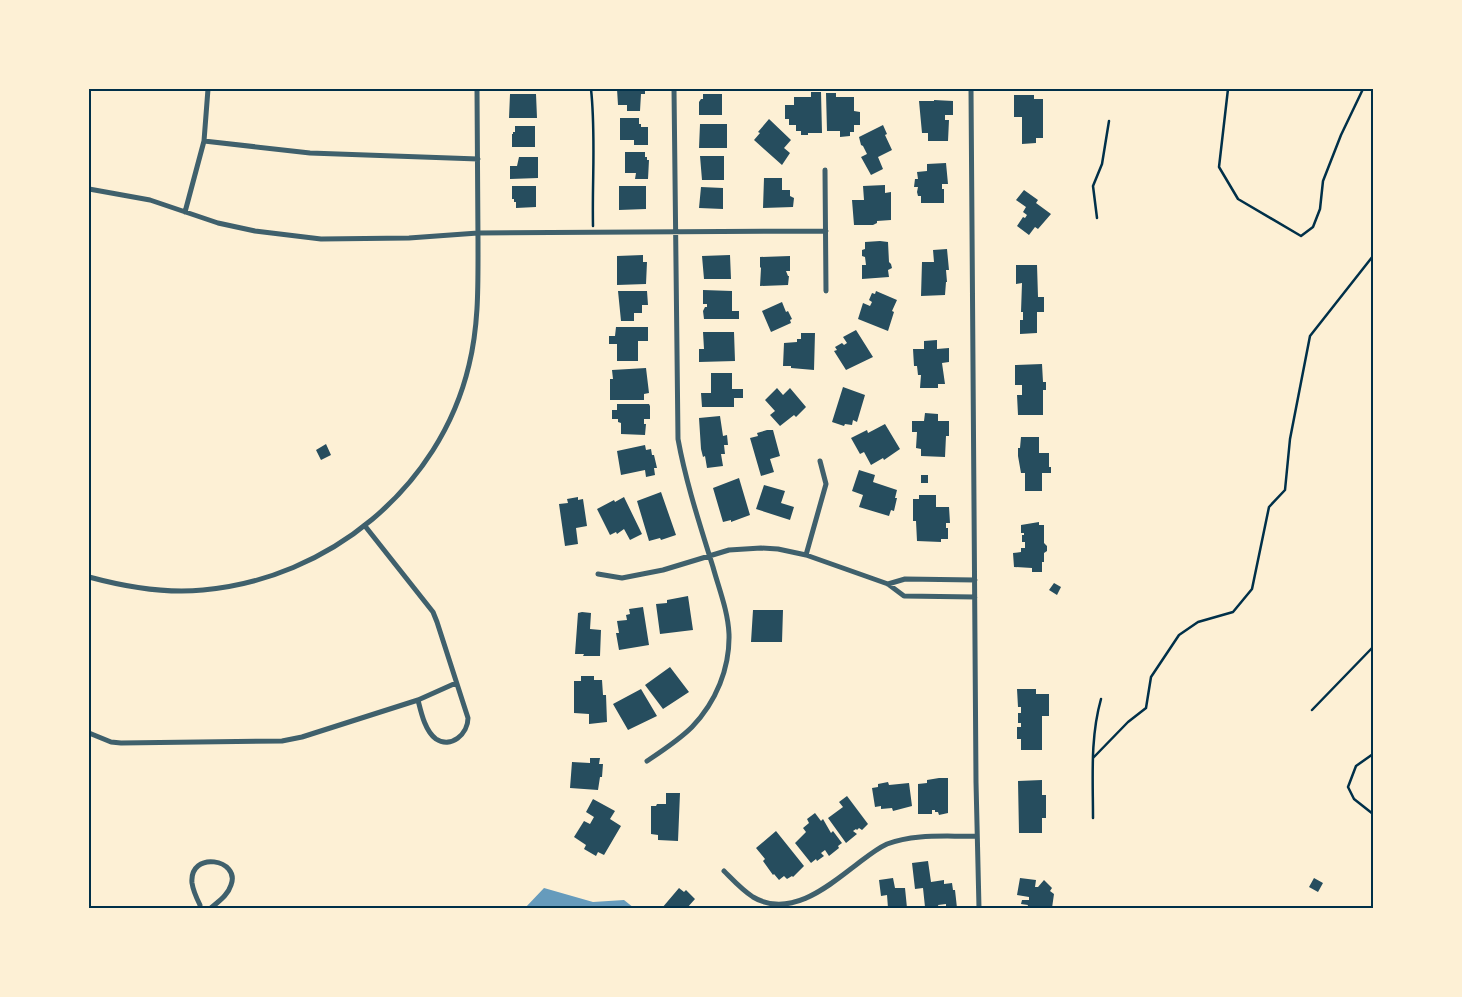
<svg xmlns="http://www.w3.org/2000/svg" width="1462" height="997" viewBox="0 0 1462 997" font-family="'Sofia Sans Condensed',sans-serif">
	<rect width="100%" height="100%" fill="#fdf0d5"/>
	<path fill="#669bbc" d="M544 888 593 902 624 900 634 908H525Z"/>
	<path fill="#264d5e" d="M617 89H645V94H641L640 111H627V105H618Z
		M811 92H821L822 133H808V135H801V131H796V125H789V119H785V105H794V97H811Z
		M826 93H836V97H854V111L860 112V125H854V132H850V136L840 137V131H827Z
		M510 94H536L537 118H509Z
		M703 94H722V115H699V102L701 99H703Z
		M1014 95H1034V99H1043V138H1036V143L1022 144V117H1014Z
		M934 100 953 101V115H945V120H949L948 141H928V133H922L919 101H934Z
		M620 118H639V124H641V127H648V145H634V140H620Z
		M769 119 791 140 784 148 790 153 782 165 754 140 760 133 758 132Z
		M700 124H727V148H699Z
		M883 125 887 134 885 135 892 150 878 157 883 169 871 175 861 157 867 154 863 146 861 145 859 137Z
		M515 126H535V147H512V134H513V132H515Z
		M625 152H645V157H647V160H649L648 179H635L636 173H625Z
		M700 156H724V180H702Z
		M519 157H538V178L510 179V166H517Z
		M946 163 948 184H942V189H944V203H921V196H918L917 192 918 187H914L915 179H918L917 172 927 171V164Z
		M764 178H782V190H790V196L794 198 793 207 763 208Z
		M885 185V193L891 192V220L877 221V223L873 225H854L852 200H864L863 186Z
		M512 186H536V207L516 208V202H514V199H512Z
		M619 186H646V209L619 210Z
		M701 187 723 188V209L699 208Z
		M1024 190 1038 200 1036 203 1051 214 1038 229 1035 227 1029 235 1017 226 1023 217 1025 218 1027 215 1023 212 1026 207 1016 200Z
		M880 241 888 242 889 262 891 264 892 268 888 270 889 277 862 279V265H866L865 257 862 256V250L865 249V242Z
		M947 249 949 270H946L947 282H946L945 295 921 296 922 262H934L933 250Z
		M643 255V262H647L646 284 617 285V256Z
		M730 255 731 279H704L702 256Z
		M790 256V271H786L788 276H789L788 285 760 286 761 268 760 267V257Z
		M1016 265H1037L1038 297H1044V312H1037V333L1020 334V320H1023V312H1021L1022 283 1016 284Z
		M703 290 732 291V311H739V319H704L703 311 705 307H707V304H703Z
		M618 291H647L648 305H642V313H634V321H621Z
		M876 291 897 300 892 311 894 312 888 331 858 319 863 303 870 306 872 302 869 300 872 293 875 294Z
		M782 302 786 312 788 311 792 319 790 320 791 323 771 332 762 311Z
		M616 327H648V341H638V361H617V344H609V336H615Z
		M856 330 873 357 846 370 834 351 837 350 835 347 842 343 844 345 847 343 843 337Z
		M703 332H734L735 361 699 362V349H704Z
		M801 333H815L814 370 791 368V366H783L784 343 797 342V339H801Z
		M937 340V349L949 348V362L942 363 945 384H938V388H920L921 375H918L917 366H914L913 349H924V341Z
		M1042 364 1043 382H1046V390H1043V415H1018L1017 395H1022V385H1015V365Z
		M646 368 649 393 644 394V400H610V379H613L612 370Z
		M711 373H732V389H743V398H734V407H702L701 393H711Z
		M843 387 865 395 857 422 853 420 852 425 845 424 844 426 832 422Z
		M777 388 783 395 790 388 806 407 796 417 794 415 780 426 770 415 775 411 765 400Z
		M617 404H649L650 406V419H644V424H646L645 435 621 434V423L618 422V419H612V410H617Z
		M925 413 938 414V421H949V436H946L945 457 921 456V449L916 448 917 432H912V421H924Z
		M720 416 723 436 727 435 728 445H724L725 454H721L723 466 707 468 705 456 703 457 701 449 699 418Z
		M885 424 900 449 884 460 883 458 871 465 864 452 860 454 851 438 867 430 868 433Z
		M767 430H773L780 456 770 459 774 472 761 476 750 438 758 436 757 433Z
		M1021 437H1039V453H1049V467H1051V473H1042V491H1025V473H1021L1018 456V448H1020Z
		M326 444 331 455 321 460 316 450Z
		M645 445 646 450 651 449 652 455H654L657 468H654L655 475 646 477 645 470 621 475 617 451Z
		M859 470 875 475 873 482 897 490 895 498H897L894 511 891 510 889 516 859 507 863 495 852 491Z
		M921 475H928V483H921Z
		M739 478 750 515 731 522V520L723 522 713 488Z
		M764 485 785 491 781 503 794 507 790 520 756 509Z
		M661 492 676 535 661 540 660 538 649 541 637 501Z
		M919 495H936V507H949L950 523H946V528H948V539H941V542L917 541 916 521H913V499H919Z
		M578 497V500L583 499 587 526 576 528 578 544 565 546 559 504 568 503 567 499Z
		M624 497 642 534 630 540 624 529 617 534 616 532 610 535 597 509 614 500 615 502Z
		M1039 522V525H1044V543L1047 546V551L1044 553V562H1042V572H1032V568L1014 567 1013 553 1021 552V548H1025V542H1022V535H1024V533H1021V525Z
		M1054 583 1061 587 1057 595 1049 590Z
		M688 596 693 630 660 634 656 604 667 603V600Z
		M643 607 649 645 619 650 616 633H619L617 621 627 620 626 615 630 614 629 609Z
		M753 610H783L782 642H751Z
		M582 612 591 613 590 629 601 630 600 656H583L584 654H575L578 613Z
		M670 667 689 692 663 709 645 685Z
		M581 676H594V680H602L603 695H606L607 722 589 724V714L574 713V681H581Z
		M641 689 657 716 628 730 613 704Z
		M1017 689H1036V694H1049V716H1042V750H1021V739H1017V727H1021V723H1018V713H1021V707H1018Z
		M590 758H600L599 764H603L602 777H600L598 790 570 788 572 762 590 763Z
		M939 778H948V813L939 815 938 812H935V810H932V814H918V784L927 783V780Z
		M1042 780V795H1046V818H1042V833H1019L1018 781Z
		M888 782 889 785 909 783 912 806 893 811 892 808 881 809V806L875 807 872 788 878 787V784Z
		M666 793H680L678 841 658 840V835L651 834V806H656L657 804H666Z
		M847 796 868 824 862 830 859 828 857 830 856 829 853 831 857 834 846 843 828 818 843 807 839 802Z
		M593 799 615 811 610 819 621 826 604 855 598 852 596 856 584 849 586 845 574 837 584 821 590 824 594 817 586 812Z
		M815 813 821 821 823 819 831 833 833 831 842 843 838 846 839 848 829 856 825 850 821 853 824 856 817 861 816 859 811 863 795 843 806 832 803 828 809 823 807 819Z
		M776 831 804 866 793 877 792 876 787 879 784 876 779 880 774 874 773 875 763 861 765 859 756 848Z
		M928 861 931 882 944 880V884L952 883 953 890H955L957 908H946V904L938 905 939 908H931V906L925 907 923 888 915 889 912 863Z
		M893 878 895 888H905L907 908H888L887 895 881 896 879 880Z
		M1020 878 1036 880 1035 887H1038L1044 880 1052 888 1050 891 1054 894 1052 908H1027L1028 905 1021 904 1022 900H1029V897L1017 895Z
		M1314 878 1323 883 1318 892 1309 887Z
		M679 888 684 892 686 890 695 899 687 908H662Z"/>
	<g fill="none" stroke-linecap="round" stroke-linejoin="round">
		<path stroke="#003049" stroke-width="2.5" d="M591 89C596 135 592 180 593 226
			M1228 89 1219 167 1238 199 1301 236 1313 227 1320 209 1323 181 1341 135 1363 89
			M1097 218 1093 186 1102 164 1109 121
			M1312 710 1373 647
			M1373 754 1356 766 1348 787 1354 799 1373 814
			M1093 758 1128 722 1146 708 1151 677 1179 635 1198 622 1233 612 1252 589 1269 507 1285 490 1290 439 1310 336 1373 256
			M1093 818C1093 778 1090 738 1101 699"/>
		<path stroke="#3f606c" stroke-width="5" d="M971 89 976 782 979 908
			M204 141 310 153 478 159
			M825 170 826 291
			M89 189 150 200 218 223 255 231 321 239 409 238 478 233 826 231
			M185 212 204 141 208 89
			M365 526 433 612 437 622 468 718C468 734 451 749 436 739 425 731 421 712 418 700
			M806 555 826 484 820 461
			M598 574 622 578 663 570 729 550 761 548 778 549 806 555 888 584 904 596 975 597
			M89 577C126 587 164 594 203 590 328 579 440 488 469 365 479 324 478 284 478 242 478 191 477 140 477 89
			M888 584 905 579 975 580
			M89 733 111 742 121 743 282 741 302 737 418 700 456 683
			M647 761C662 751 679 740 692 727 716 702 730 668 729 634 728 611 719 589 713 567 700 525 686 483 678 439L674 89
			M724 871C733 880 742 890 753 897 788 918 825 889 852 868 863 860 874 850 887 844 915 833 948 837 977 836
			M200 908V905C197 899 193 890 192 883 189 850 241 859 231 885 228 895 219 901 211 908"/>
	</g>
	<rect width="1462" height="997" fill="none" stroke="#fdf0d5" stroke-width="180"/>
	<rect x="90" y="90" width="1282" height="817" fill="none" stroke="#003049" stroke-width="2"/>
</svg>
